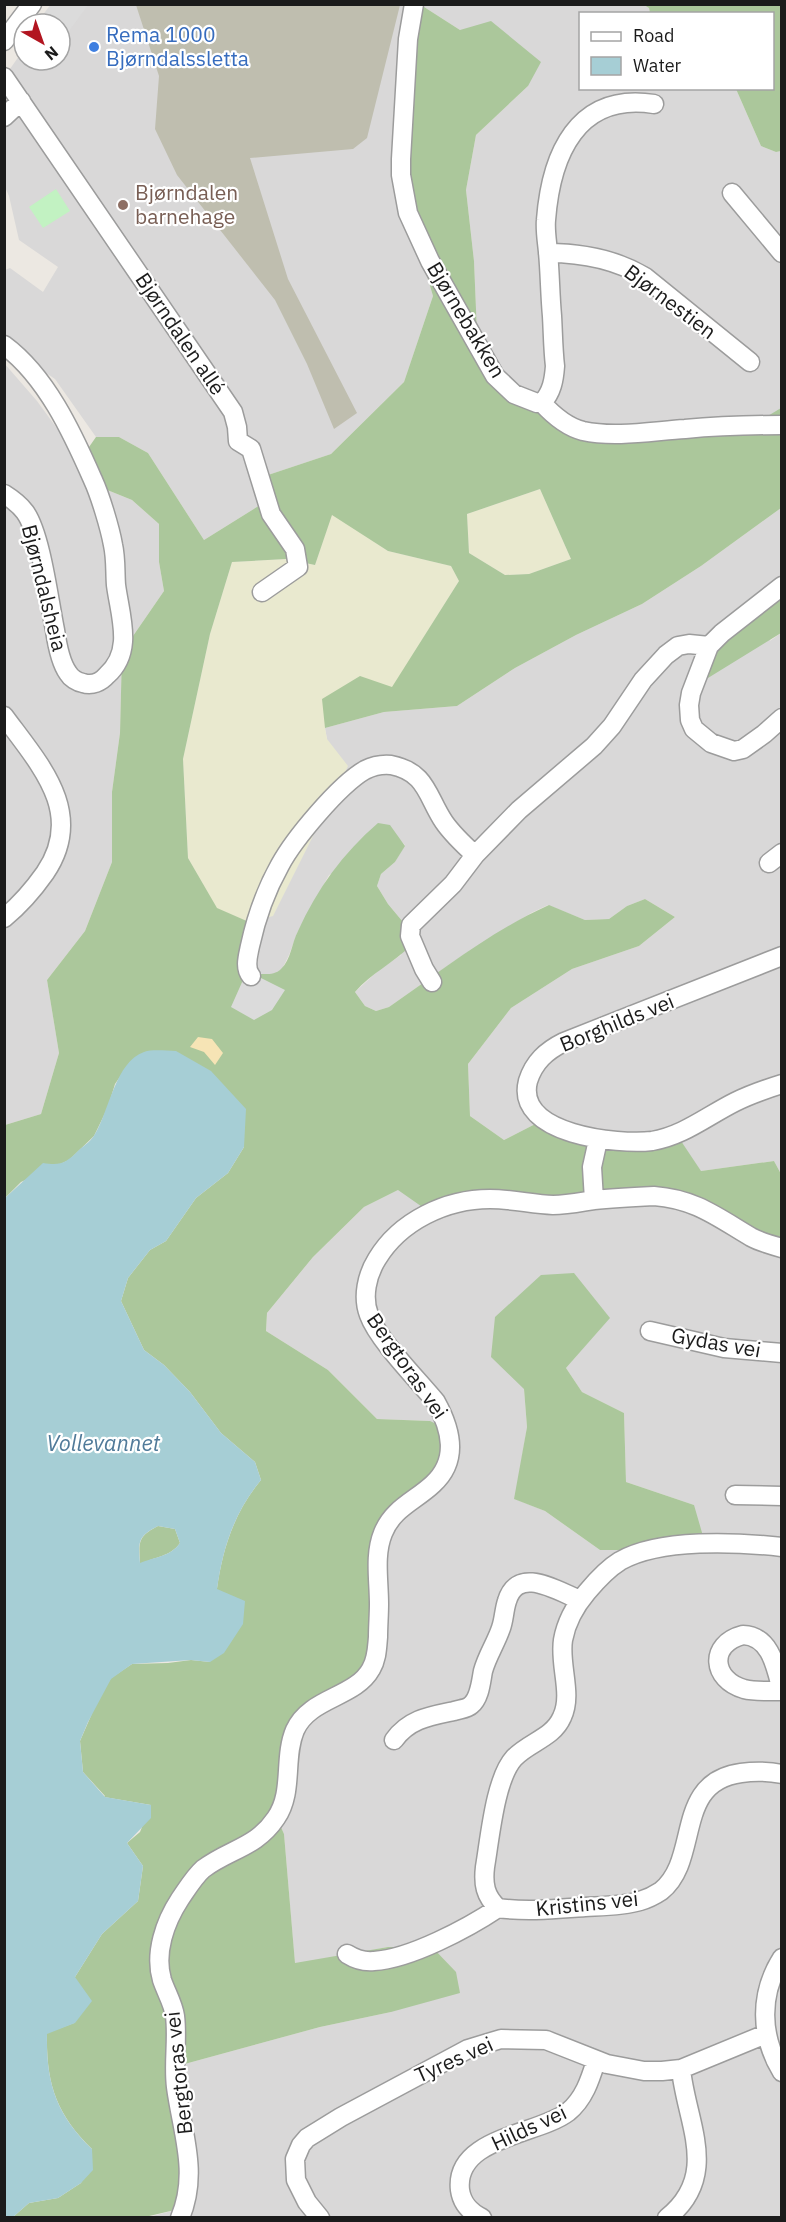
<svg xmlns="http://www.w3.org/2000/svg" width="786" height="2222" viewBox="0 0 786 2222" font-family="'IBM Plex Sans',sans-serif">
	<rect width="100%" height="100%" fill="#ece8e2"/>
	<path fill="#d9d8d8" fill-rule="evenodd" d="M57 5H417L420 252 433 296 404 382 331 454 259 478 265 502 204 540 148 453 119 437H96L55 379 5 345V270L10 268 43 292 58 267 19 240 9 196 5 187V119L21 102 5 76 24 49V60H60V24Z
		M421 5H644L649 8 650 13 580 14V88L736 89 761 146 776 152 781 151V409L756 423 612 427 548 415 494 372 477 333 474 261 466 190 476 135 528 86 460 30Z
		M4 363 37 401 80 460 90 483 132 500 159 524V562L164 591 122 652 120 733 112 792V862L85 931 47 980 59 1053 41 1114 5 1125Z
		M781 508V585L770 641 781 633V1174L774 1161 701 1171 607 1138 545 1119 504 1140 470 1116 468 1064 511 1008 572 969 639 946 675 917 645 899 627 906 609 919 585 920 548 905 531 913 466 953 389 1007 376 1011 365 1006 355 992 379 970 401 955 403 922 388 904 377 886 381 874 395 862 405 845 399 839 329 875 298 931 289 955 282 969 274 974H259L241 953 242 938 327 739 325 728 384 712 457 706 515 668 576 635 642 604 701 566Z
		M398 1190 641 1191 781 1244V2217L496 2218 469 2209 465 2218H145L179 2209 181 2065 320 2027 391 2012 388 1947 295 1964 284 1834 277 1818 289 1747 430 1421 377 1419 328 1370 266 1331 267 1313 313 1257 364 1207ZM609 1318 566 1368 582 1392 624 1413 626 1482 694 1505 600 1550 545 1511 515 1499 527 1427 524 1389Z"/>
	<path fill="#bfbeaf" d="M136 5H400L367 138 353 149 250 158 288 279 357 413 334 429 307 364 275 300 177 175 155 129 159 76Z"/>
	<path fill="#e9e9cf" d="M540 489 571 559 529 574 505 575 469 553 467 514Z
		M332 514 388 551 451 566 459 581 392 688 361 678 325 728 327 739 348 766 273 916 249 922 217 909 188 858 183 759 210 634 232 562 286 559 315 565Z"/>
	<path fill="#abc79b" fill-rule="evenodd" d="M421 5 460 30 491 21 541 62 528 86 476 135 466 190 474 261 477 333 494 372 548 415 612 427 756 423 781 408V508L701 566 642 604 576 635 515 668 457 706 384 712 325 728 322 699 360 676 392 687 459 581 451 566 388 551 332 515 315 565 286 559 232 562 210 634 183 759 188 858 217 908 249 922 242 938 241 953 259 974C267 974 275 975 281 969 291 960 292 942 298 931 317 889 343 853 378 823L390 825 405 846 395 862 381 874 377 886 388 904 403 922 411 945C394 963 371 973 355 992L365 1006 376 1011 389 1007C441 971 491 931 549 905L585 920 609 919 627 906 645 899 675 917 639 946 572 969 511 1008 468 1064 470 1116 504 1140 545 1119 559 1131 677 1135 701 1171 774 1161 781 1174V1244L641 1191 497 1202 428 1211 398 1190 364 1207 313 1257 267 1313 266 1331 328 1370 377 1419 430 1421 443 1427 438 1478 385 1528 373 1660 324 1704 289 1747 277 1818 284 1834 295 1963 388 1947H432L456 1972 460 1993 391 2012 320 2027 181 2065 187 2157 179 2209 145 2217H13L29 2203 58 2198 81 2183 92 2149C56 2114 46 2083 47 2033L74 2023 75 1977 102 1934 138 1901 143 1866 127 1843 140 1832 151 1805 104 1797 105 1796 83 1772 80 1741 97 1702 111 1678 132 1664 168 1663 191 1660 210 1662C216 1595 216 1535 261 1480L255 1462 221 1433 190 1392 164 1365 144 1350 121 1301 128 1278 150 1250 166 1241 196 1198 228 1173 244 1147 130 1062 115 1084 108 1107 94 1136 69 1160 21 1182 5 1198V1125L41 1114 59 1053 47 980 85 931 112 862V792L120 733 122 652 164 591 159 562V524L132 500 90 483 80 460 96 437H119L148 453 204 540 265 502 259 478 331 454 404 382 433 296 420 252 404 150ZM540 489 571 559 529 574 505 575 469 553 467 514Z
		M644 5H781V151L776 152 761 146 736 89 772 88V14L650 13 649 8Z
		M781 585V633L708 678 705 658Z
		M574 1273 610 1318 566 1368 582 1392 624 1413 626 1482 694 1505 705 1543 635 1550H600L545 1511 514 1499 527 1427 524 1389 491 1357 495 1317 541 1275Z
		M158 1526 175 1529 180 1543C170 1557 154 1557 140 1564 139 1542 137 1537 158 1526Z"/>
	<path fill="#f6e4b5" d="M198 1037 212 1039 223 1053 215 1065 204 1052 190 1047Z"/>
	<path fill="#c2f2c2" d="M56 189 70 211 43 228 29 207Z"/>
	<path fill="#dbdbdb" d="M51 4 88 5 60 43V24H36Z
		M247 971 285 990 272 1010 254 1020 231 1007Z"/>
	<path fill="#a6ced5" fill-rule="evenodd" d="M176 1051 211 1071 246 1109 244 1147 228 1173 196 1198 166 1241 150 1250 128 1278 121 1301 144 1350 164 1365 190 1392 221 1433 255 1462 261 1480C234 1513 223 1547 217 1589L245 1601 243 1624 224 1653 210 1662 191 1660 132 1664 111 1679 88 1722 80 1741 83 1772 105 1797 151 1805V1818L127 1843 143 1866 138 1901 102 1934 75 1977 92 2001 75 2023 47 2034C46 2083 56 2114 92 2149L93 2170 81 2183 58 2198 29 2203 13 2217H5V1198L43 1163C61 1166 66 1163 79 1150 85 1145 92 1140 95 1134 109 1111 116 1061 144 1052 153 1049 166 1051 176 1051ZM158 1526 175 1529 180 1543C170 1557 154 1557 140 1563 138 1542 138 1536 158 1526Z"/>
	<g fill="none" stroke-linecap="round" stroke-linejoin="round">
		<defs>
			<path id="minor" d="M414 4 408 39 401 159V175L408 213 430 261 495 376 514 394 537 403H542C553 415 567 427 583 431 615 438 653 431 685 429 717 426 749 425 782 425
				M4 41 32 4
				M4 77 233 412 237 427 238 441 251 449 271 514 295 549 298 567 262 592
				M4 117 21 101
				M732 193 782 253
				M548 253C583 253 615 259 645 277L750 362
				M4 345C46 376 72 432 93 480 100 495 110 528 113 545 116 558 115 572 116 585 120 616 134 651 107 675 101 682 92 686 83 683 77 682 71 678 68 673 60 662 57 644 55 630 49 601 41 534 25 512 19 504 12 499 4 494
				M542 403C552 392 554 380 555 366 553 349 553 333 552 316 550 294 550 273 548 252 547 241 545 230 546 220 551 155 577 92 654 104
				M782 586 722 633 709 646 691 693 689 705 690 720 694 729 711 743 734 751 743 749 764 734 782 718
				M4 716C40 765 86 813 45 873 33 890 20 905 4 918
				M769 863 782 853
				M782 956 564 1042C546 1051 534 1062 528 1081 514 1135 619 1145 652 1141 683 1136 707 1116 735 1102 749 1095 766 1089 782 1084
				M251 976C244 968 248 956 250 946 256 918 266 890 280 865 294 839 339 785 365 770 373 766 381 764 391 765 427 772 427 797 444 822 453 835 464 845 475 855
				M432 982 424 969 410 936 411 925 453 884 475 855 519 810 594 746 612 726 643 680 666 655 678 646 689 644 709 646
				M594 1200 592 1167 598 1140
				M650 1331 724 1348 782 1353
				M735 1495 782 1496
				M782 1547C737 1542 660 1538 620 1561 607 1569 597 1580 587 1592 576 1605 566 1623 563 1640 559 1665 573 1694 562 1717 553 1738 529 1742 514 1758 495 1779 490 1838 485 1867 483 1884 485 1896 498 1908 527 1912 556 1909 585 1907 603 1906 623 1906 640 1901 647 1899 655 1895 661 1891 701 1859 673 1782 741 1773 755 1771 767 1771 782 1774
				M743 1635C771 1636 776 1668 782 1691 769 1691 756 1692 744 1689 712 1680 708 1644 743 1635Z
				M394 1740C409 1719 430 1716 454 1711 460 1709 467 1709 471 1705 480 1698 481 1681 483 1671 487 1656 496 1643 501 1628 504 1620 504 1610 507 1601 518 1565 557 1591 580 1600
				M347 1954C355 1959 365 1962 374 1961 410 1959 468 1928 498 1908
				M782 1958C759 1994 760 2036 782 2072
				M180 2218C199 2173 182 2132 176 2087 173 2063 178 2040 175 2016 173 2003 166 1992 162 1980 154 1953 165 1922 180 1899 187 1889 194 1877 203 1869 229 1849 256 1848 276 1818 294 1792 283 1758 295 1730 310 1697 355 1698 371 1669 377 1659 377 1648 378 1637 378 1626 379 1615 379 1604 379 1580 374 1555 383 1533 393 1508 415 1501 433 1484 459 1460 451 1429 436 1402 418 1380 378 1340 369 1315 362 1297 367 1275 377 1259 400 1221 446 1199 490 1199 511 1199 532 1204 553 1205 567 1205 581 1202 594 1200 614 1198 634 1197 654 1196 695 1199 717 1217 751 1237 760 1242 771 1245 782 1248
				M320 2218 307 2202 296 2180 295 2159 301 2145 307 2138 341 2117 468 2049 501 2039 546 2040 607 2064 644 2071H662L681 2069 766 2034
				M482 2218C470 2212 462 2204 460 2190 454 2137 538 2135 568 2112 584 2099 590 2080 596 2061
				M667 2218C721 2175 686 2122 681 2069"/>
		</defs>
		<use href="#minor" stroke="#9c9c9c" stroke-width="21"/>
		<use href="#minor" stroke="#fff" stroke-width="18"/>
	</g>
	<circle fill="#3f7fe0" stroke="#fff" stroke-width="2" cx="94" cy="47" r="6"/>
	<circle fill="#8d6e63" stroke="#fff" stroke-width="2" cx="123" cy="205" r="6"/>
	<g text-anchor="middle" stroke-width="4.5" stroke-linejoin="round" paint-order="stroke">
		<g font-size="21" fill="#366cbe" stroke="#fff" text-anchor="start">
			<text x="106" y="42">Rema 1000<tspan x="106" dy="24">Bjørndalssletta</tspan></text>
		</g>
		<g font-size="21" fill="#785e54" stroke="#fff" text-anchor="start">
			<text x="135" y="200">Bjørndalen<tspan x="135" dy="24">barnehage</tspan></text>
		</g>
		<g font-size="21" fill="#1b1b1b" stroke="#fff">
			<text transform="translate(670 302) rotate(37)" y="7">Bjørnestien</text>
			<text transform="translate(466 320) rotate(59)" y="7">Bjørnebakken</text>
			<text transform="translate(180 334) rotate(56)" y="7">Bjørndalen allé</text>
			<text transform="translate(44 588) rotate(76)" y="7">Bjørndalsheia</text>
			<text transform="translate(617 1023) rotate(-22)" y="7">Borghilds vei</text>
			<text transform="translate(716 1343) rotate(10)" y="7">Gydas vei</text>
			<text transform="translate(407 1366) rotate(55)" y="7">Bergtoras vei</text>
			<text transform="translate(587 1904) rotate(-6)" y="7">Kristins vei</text>
			<text transform="translate(454 2060) rotate(-24)" y="7">Tyres vei</text>
			<text transform="translate(179 2073) rotate(-96)" y="7">Bergtoras vei</text>
			<text transform="translate(529 2128) rotate(-25)" y="7">Hilds vei</text>
		</g>
		<g font-size="22" font-style="italic" fill="#507a99" stroke="#fff">
			<text x="103" y="1451">Vollevannet</text>
		</g>
	</g>
	<rect width="786" height="2222" fill="none" stroke="#1b1b1b" stroke-width="12"/>
	<rect x="579" y="12" width="195" height="78" fill="#ffffff" stroke="#a4a4a4" stroke-width="1.5"/>
	<rect x="591" y="32" width="30" height="9" fill="#ffffff" stroke="#a4a4a4" stroke-width="1.5"/>
	<text x="633" y="42" font-size="18" fill="#1b1b1b">Road</text>
	<rect x="591" y="57" width="30" height="18" fill="#a6ced5" stroke="#a4a4a4" stroke-width="1.5"/>
	<text x="633" y="72" font-size="18" fill="#1b1b1b">Water</text>
	<g transform="translate(42 42) rotate(140)"><circle r="28" fill="#ffffff" stroke="#a4a4a4" stroke-width="1.5"/>
	<path d="M0-4.5L10 22L0 15L-10 22Z" fill="#b21520"/>
	<text y="-9" font-size="16" font-weight="bold" text-anchor="middle" fill="#1b1b1b">N</text>
	</g>
</svg>
